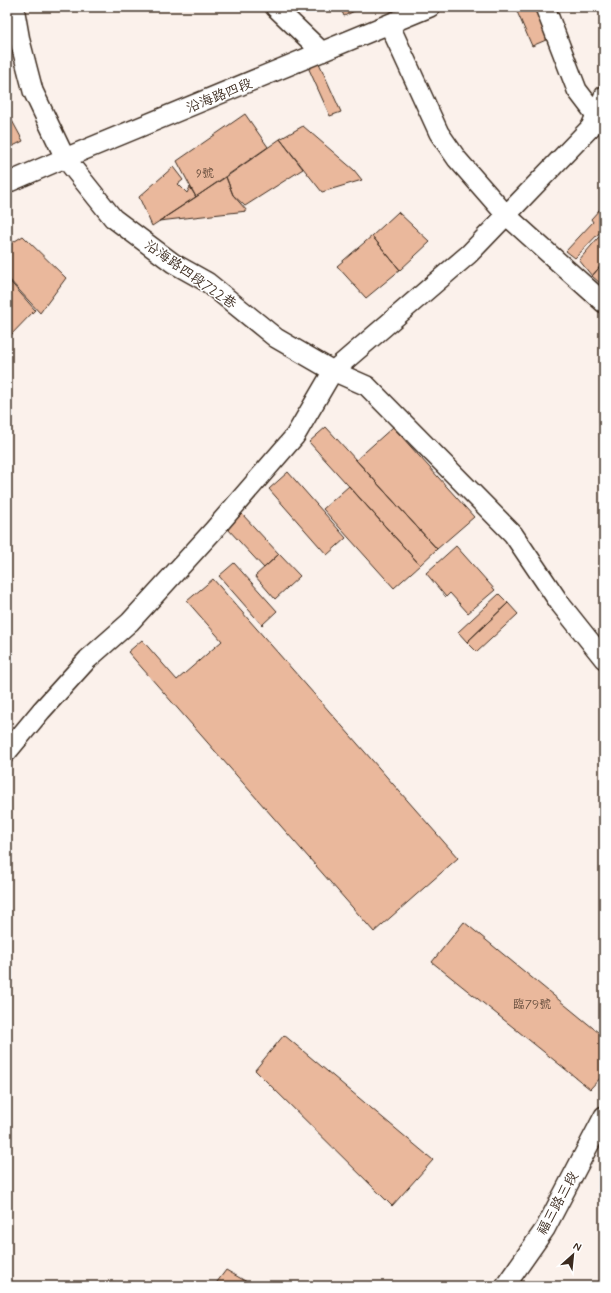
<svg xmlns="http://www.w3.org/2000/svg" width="611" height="1293" viewBox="0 0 611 1293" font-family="Mynerve,'LXGW WenKai TC',sans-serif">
	<rect width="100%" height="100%" fill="#fbf1eb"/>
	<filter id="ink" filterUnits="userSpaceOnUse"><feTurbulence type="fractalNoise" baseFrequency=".025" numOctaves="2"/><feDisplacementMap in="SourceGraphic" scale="8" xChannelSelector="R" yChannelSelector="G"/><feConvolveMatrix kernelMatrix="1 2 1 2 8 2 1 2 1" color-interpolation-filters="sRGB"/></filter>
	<g filter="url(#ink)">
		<path fill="#eab89c" stroke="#3b2a1e" d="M340 7H363L344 16Z
			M515 7H541L553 37 532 46Z
			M319 63 341 112 330 116 308 67Z
			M245 114 268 147 196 197 177 161Z
			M9 115 23 141 7 149V116Z
			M303 126 354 170 362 180 322 192 280 139Z
			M280 139 303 169 245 206 233 195 226 177Z
			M173 167 183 180 178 184 187 193 190 187 196 197 152 226 139 197Z
			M226 177 233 195 247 211 159 221Z
			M600 209 604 213V228L575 258 566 251 593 222 591 219Z
			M398 212 430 242 400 270 372 236Z
			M604 231V262L592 276 579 260Z
			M23 236 66 278 40 313 7 277V246Z
			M372 236 400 270 366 298 337 266Z
			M604 262V281L601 284 592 276Z
			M7 278 35 310 7 339Z
			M326 427 437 549 420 565 309 442Z
			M393 427 474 517 437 549 356 460Z
			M288 472 346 538 327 555 269 489Z
			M349 486 420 565 394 588 323 509Z
			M242 514 279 554 264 568 227 528Z
			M456 546 495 590 468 613 450 593 446 597 426 573Z
			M279 554 300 576 275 599 255 576Z
			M234 563 277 611 262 625 219 576Z
			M213 579 458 858 374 932 128 652 142 640 177 680 222 641 187 601Z
			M499 594 508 603 467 642 458 632Z
			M508 603 518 614 477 652 467 642Z
			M464 922 604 1037V1074L590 1089 432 962Z
			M284 1035 433 1160 392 1206 255 1070Z
			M226 1270 254 1286H214Z"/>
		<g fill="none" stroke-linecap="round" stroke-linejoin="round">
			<defs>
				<path id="minor" d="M14 7 20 41 33 91 65 158 113 218 173 263 207 282 276 338 333 371 367 386 513 534 561 605 604 659
					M275 7 322 52
					M545 7 577 90 596 115
					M389 24 439 133 457 159 506 215 604 303
					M7 183 65 158 430 7
					M7 752 41 711 88 659 130 622 212 532 295 436 333 371 469 254 591 127 604 96
					M505 1286 545 1229 604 1116"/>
			</defs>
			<use href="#minor" stroke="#3b2a1e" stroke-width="22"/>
			<use href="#minor" stroke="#fff" stroke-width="19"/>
		</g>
	</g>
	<g text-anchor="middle" stroke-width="3" stroke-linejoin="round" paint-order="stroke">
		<g font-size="12" fill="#674e3e">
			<text x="205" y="177">9號</text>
			<text x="532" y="1008">臨79號</text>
		</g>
		<g font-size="14" fill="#3b2a1e" stroke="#fff">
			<text transform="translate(219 95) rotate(-22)" y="5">沿海路四段</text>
			<text transform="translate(191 274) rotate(35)" y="5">沿海路四段722巷</text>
			<text transform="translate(557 1203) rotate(-61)" y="5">福三路三段</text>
		</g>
	</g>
	<rect width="611" height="1293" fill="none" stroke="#fff" stroke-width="24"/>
	<rect x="12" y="12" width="587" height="1269" fill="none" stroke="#3b2a1e" stroke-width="1.5" filter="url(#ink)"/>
	<g transform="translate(573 1255) rotate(27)" stroke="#ffffff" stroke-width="3" paint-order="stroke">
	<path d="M0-3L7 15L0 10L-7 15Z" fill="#3b2a1e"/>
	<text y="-6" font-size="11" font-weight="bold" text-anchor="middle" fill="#3b2a1e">N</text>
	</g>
</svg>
